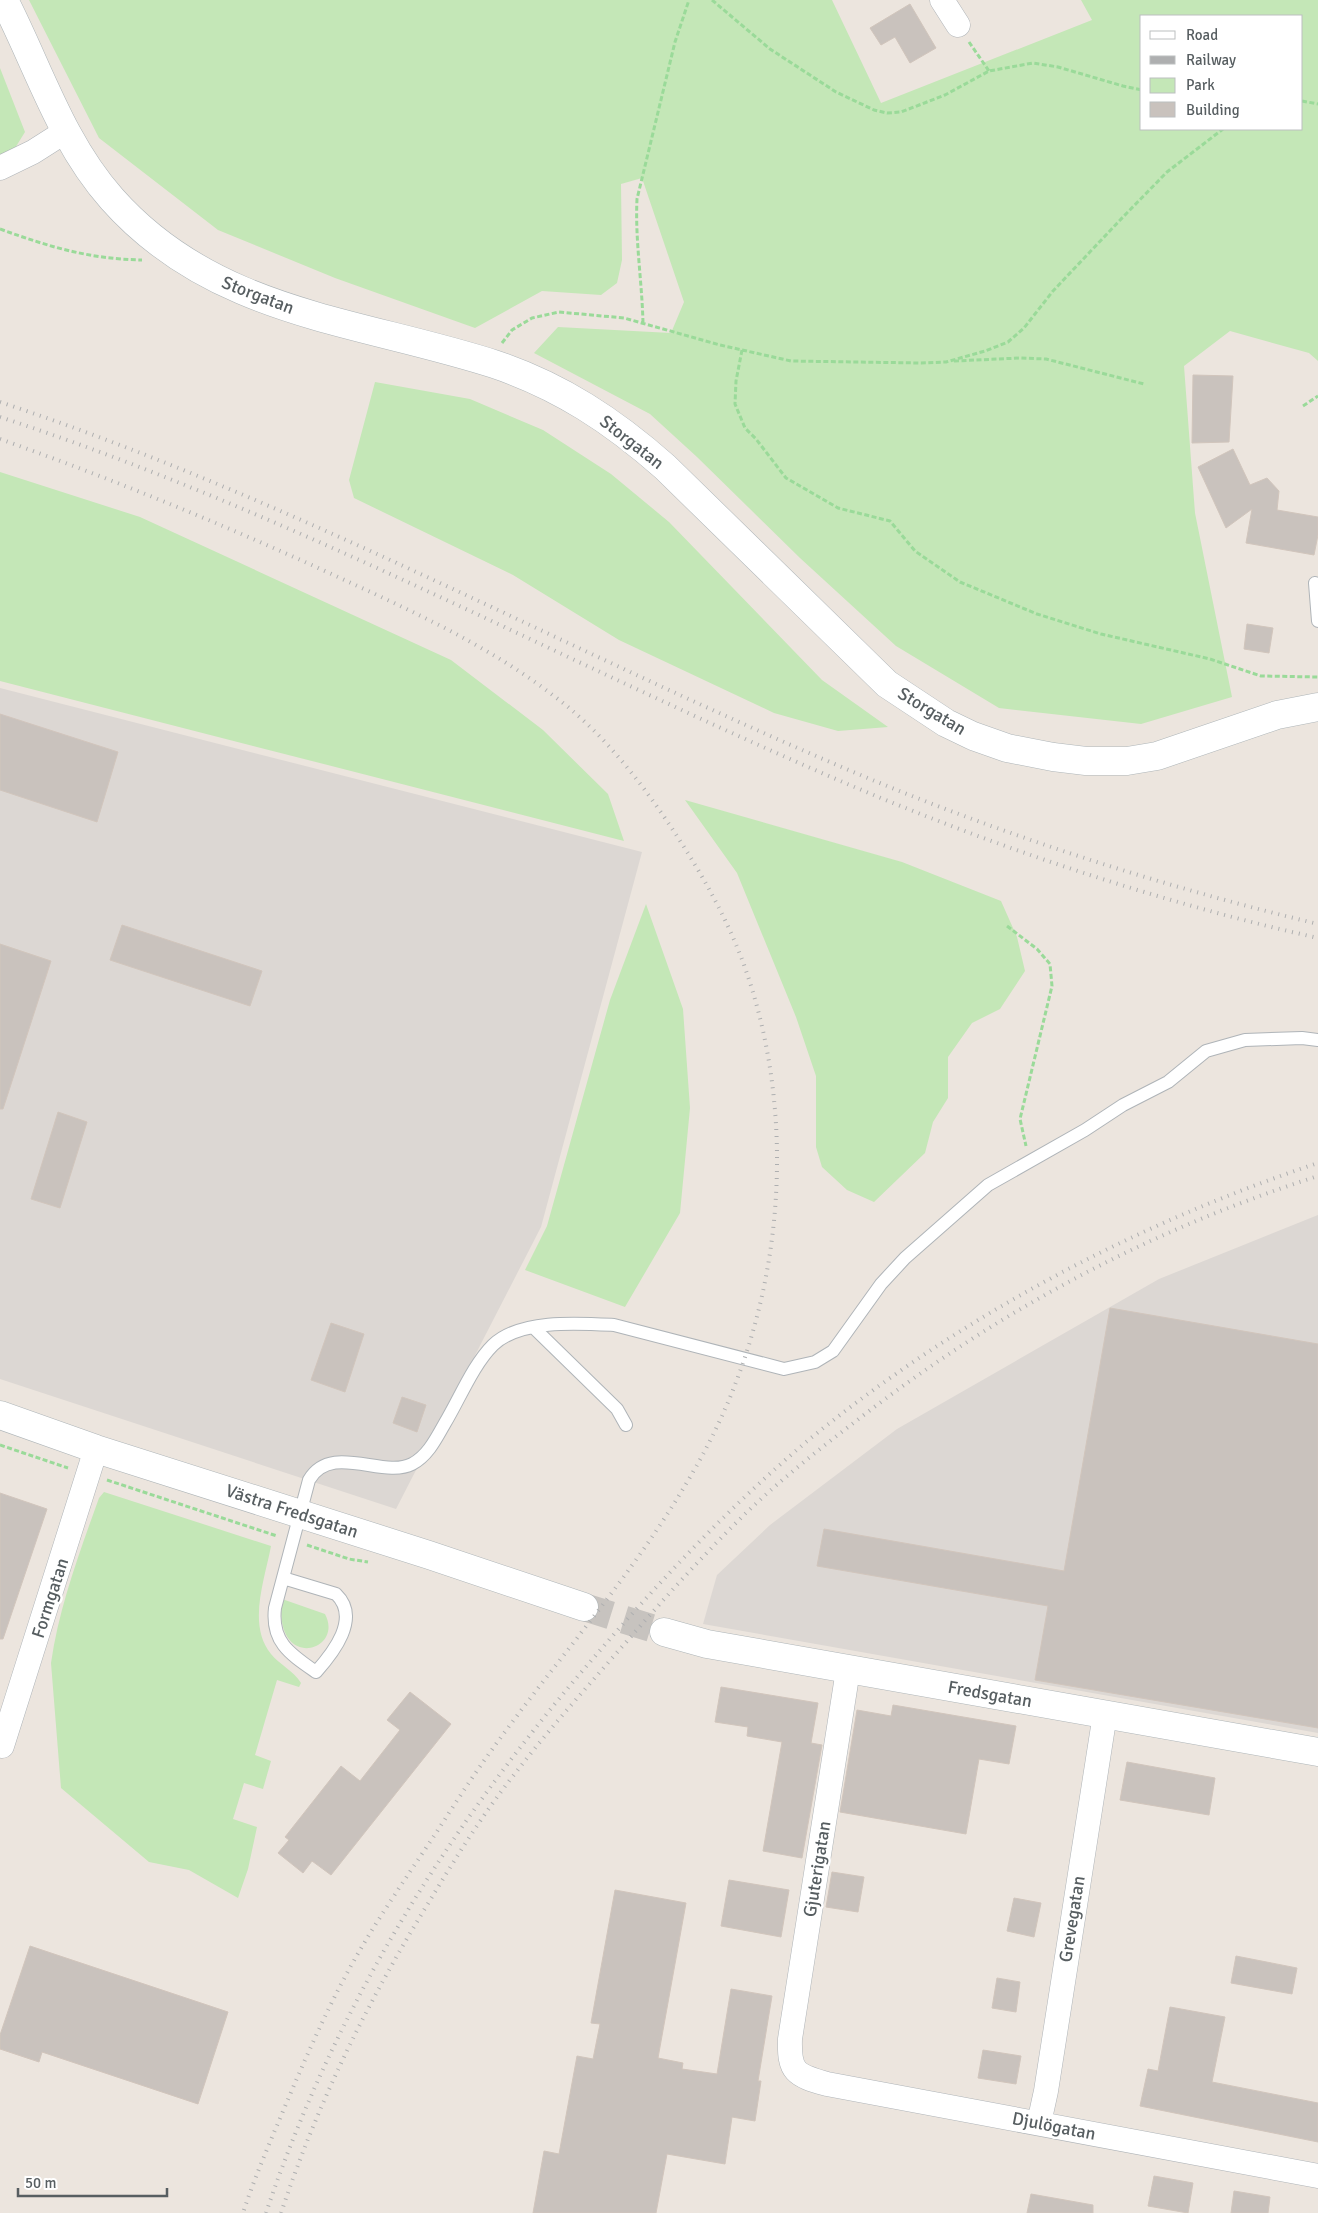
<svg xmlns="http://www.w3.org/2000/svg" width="1318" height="2213" viewBox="0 0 1318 2213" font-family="Signika,sans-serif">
	<rect width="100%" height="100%" fill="#ece5de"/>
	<path fill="#dcd7d3" d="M0 688 642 852 541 1227 396 1509 0 1379Z
		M1318 1215V1733L703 1624 717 1575 770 1525 897 1429 1159 1279Z"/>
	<path fill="#c4e7b7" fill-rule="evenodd" d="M29 0H832L881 103 1092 20 1081 0H1318V361L1309 353 1230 331 1184 366 1195 513 1232 697 1141 724 999 708 896 646 800 558 697 457 650 414 534 353 558 327 671 333 684 302 642 178 621 184 622 260 617 283 601 295 542 291 475 328 335 278 218 230 99 138ZM1142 16H1302V129H1142Z
		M0 68 25 132 12 153 0 156Z
		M375 382 470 399 543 430 611 474 669 522 822 680 888 727 838 731 774 713 619 640 513 575 354 498 349 480Z
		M0 472 140 517 451 660 543 730 608 794 624 841 0 681Z
		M685 800 902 862 1001 901 1017 937 1025 971 1000 1009 972 1023 948 1057V1098L933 1122 925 1153 874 1202 847 1190 822 1167 816 1147V1076L796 1017 737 873Z
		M646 904 683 1009 690 1108 680 1213 625 1307 525 1270 547 1226 610 1000Z
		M104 1492 271 1546C265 1579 247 1625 271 1654 280 1665 294 1671 301 1683L299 1687 277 1680 255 1755 271 1761 263 1789 244 1783 233 1819 257 1827 248 1869 238 1898 189 1870 149 1862 61 1788 51 1663C59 1607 80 1551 99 1498Z
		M282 1599 325 1614C345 1652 273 1672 282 1599Z"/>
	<path fill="#c9c2bd" stroke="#d1c5bc" d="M910 4 936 48 910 63 895 37 881 45 870 28Z
		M1193 375 1233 376 1229 442 1192 443Z
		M1233 449 1250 485 1267 478 1279 491 1277 510 1318 517V535L1314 555 1246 543 1252 509 1226 528 1198 467Z
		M1247 624 1273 628 1269 653 1244 649Z
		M0 714 118 752 97 822 0 790Z
		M122 925 262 971 250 1006 110 960Z
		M0 944 51 961 3 1109H0Z
		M58 1112 87 1122 60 1208 31 1199Z
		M1110 1308 1318 1344V1728L1035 1680 1048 1606 817 1566 824 1529 1064 1571Z
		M331 1323 364 1334 345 1392 311 1380Z
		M402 1397 426 1405 417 1432 393 1423Z
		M0 1493 47 1509 3 1639H0Z
		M721 1687 818 1703 811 1743 822 1745 802 1858 763 1851 782 1742 747 1736 748 1727 715 1722Z
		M410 1692 451 1724 331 1875 312 1861 303 1873 278 1853 289 1840 285 1837 341 1766 360 1781 400 1730 387 1720Z
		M893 1705 1016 1726 1009 1764 979 1759 966 1834 840 1812 857 1710 891 1716Z
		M1127 1762 1215 1778 1209 1815 1120 1800Z
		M832 1872 864 1877 858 1912 826 1907Z
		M729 1880 789 1890 781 1937 721 1926Z
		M615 1890 686 1903 658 2058 683 2063 682 2069 717 2074 731 1989 772 1996 758 2081H761L755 2121 732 2117 725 2164 667 2154 656 2213H533L544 2151 559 2154 577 2056 593 2059 600 2024 591 2023Z
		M1014 1898 1041 1903 1034 1937 1007 1931Z
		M30 1946 228 2012 198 2104 42 2052 39 2062 0 2049V2035Z
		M1236 1956 1297 1968 1292 1994 1231 1983Z
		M997 1978 1020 1982 1016 2012 992 2008Z
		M1170 2007 1225 2017 1212 2082 1318 2103V2142L1140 2106 1148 2069 1158 2071Z
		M983 2050 1021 2056 1016 2084 978 2078Z
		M1154 2176 1193 2183 1188 2213 1148 2206Z
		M1234 2191 1270 2197 1268 2213H1231Z
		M1031 2194 1093 2205V2213H1027Z"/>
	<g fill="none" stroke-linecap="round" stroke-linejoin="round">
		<path stroke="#c7c3bf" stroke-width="28" stroke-dasharray="28 14" stroke-linecap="butt" d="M584 1607 664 1632"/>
		<defs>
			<path id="lane" d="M1315 583 1318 621
				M533 1327 617 1409 626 1425
				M283 1578 336 1594C361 1618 333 1653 316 1672 290 1654 271 1642 275 1608L309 1480C331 1442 383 1479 412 1464 428 1456 437 1437 445 1423 460 1398 473 1365 493 1345 520 1319 578 1323 614 1325L784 1369 815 1362 833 1351 881 1284 905 1258 988 1185 1085 1130 1123 1105 1168 1082 1206 1051 1245 1040 1302 1038 1318 1040"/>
			<path id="street" d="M942 0 958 25
				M0 168 33 152 66 131
				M848 1670 790 2039C789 2072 795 2075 827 2084L1318 2176
				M2 1746 96 1449
				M1039 2123 1046 2091 1105 1714"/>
			<path id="secondary" d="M4 0C38 66 61 142 112 199 214 314 357 320 494 364 560 386 613 421 665 467L887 684 946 723 973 736 1007 748 1053 757 1086 761H1127L1157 756 1277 715 1318 707
				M0 1415 96 1449 429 1555 584 1607
				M664 1632 707 1644 1318 1752"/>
		</defs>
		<use href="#lane" stroke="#afb4b8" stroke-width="14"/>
		<use href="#street" stroke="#afb4b8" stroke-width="25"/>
		<use href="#secondary" stroke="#aeb5b8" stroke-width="29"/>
		<path stroke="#9ada99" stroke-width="3" stroke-dasharray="5 2.5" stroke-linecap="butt" d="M712 0 770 49 836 92 874 110 887 113 901 112 945 95 989 71 1033 63 1058 67 1123 86 1142 90
			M969 42 989 71
			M1302 101 1318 104
			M0 229C50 247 89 259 142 260
			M643 323C642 281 635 240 637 199L675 42 689 0
			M502 343 512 330 532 318 559 312 624 318 720 345 791 361 921 363 946 362 985 351 1008 342 1024 328 1053 291 1123 217 1167 172 1223 129
			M742 350 736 381 735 404 745 428 756 439 786 478 838 508 890 521 915 551 960 582 1037 614 1101 634 1210 659 1261 676 1318 677
			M954 361 1020 358 1046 359 1144 384
			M1303 406 1318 396
			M1007 926 1037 949 1050 964 1052 986 1020 1119 1026 1146
			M0 1445 68 1468
			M107 1480 277 1536
			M307 1545 349 1559 368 1562"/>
		<use href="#lane" stroke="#fff" stroke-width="12"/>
		<use href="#street" stroke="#fff" stroke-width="24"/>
		<use href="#secondary" stroke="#fff" stroke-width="28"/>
		<path stroke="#aeafb0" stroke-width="4" stroke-dasharray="1 6" stroke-linecap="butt" d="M0 402C301 502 578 657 870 779 1015 839 1165 887 1318 924
			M0 417C299 515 575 669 864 791 1010 852 1163 903 1318 938
			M0 439C115 480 227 526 338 577 412 611 489 646 554 696 601 731 638 778 671 827 699 869 725 914 743 962 803 1128 782 1320 693 1472 634 1575 554 1662 486 1758 468 1783 451 1810 434 1836 410 1872 385 1908 363 1945 333 1995 309 2050 286 2104 271 2140 255 2176 243 2213
			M266 2213C334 2010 445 1832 584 1669 654 1587 728 1507 811 1438 961 1316 1135 1224 1318 1163
			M281 2213C319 2099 369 1999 432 1897 458 1854 485 1811 517 1771 543 1737 572 1704 600 1672 647 1618 694 1564 745 1514 779 1481 818 1450 856 1421 998 1311 1147 1231 1318 1176"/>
	</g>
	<g text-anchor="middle" stroke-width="5" stroke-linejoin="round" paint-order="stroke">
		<g font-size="18" fill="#575e61" stroke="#fff">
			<text transform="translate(258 295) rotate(21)" y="6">Storgatan</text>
			<text transform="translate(632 442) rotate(38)" y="6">Storgatan</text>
			<text transform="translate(932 711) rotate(31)" y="6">Storgatan</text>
			<text transform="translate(292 1511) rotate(18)" y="6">Västra Fredsgatan</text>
			<text transform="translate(50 1598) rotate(-72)" y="6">Formgatan</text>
			<text transform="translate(990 1694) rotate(10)" y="6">Fredsgatan</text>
			<text transform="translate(817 1869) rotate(-81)" y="6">Gjuterigatan</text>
			<text transform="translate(1072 1919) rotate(-81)" y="6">Grevegatan</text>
			<text transform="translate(1054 2126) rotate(11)" y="6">Djulögatan</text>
		</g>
	</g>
	<rect x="1140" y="15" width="162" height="115" fill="#ffffff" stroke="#bcbfc0"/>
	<rect x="1150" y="31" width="25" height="8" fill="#ffffff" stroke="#bcbfc0"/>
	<text x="1186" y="40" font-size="15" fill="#575e61">Road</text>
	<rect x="1150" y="56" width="25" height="8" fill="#aeafb0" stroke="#bcbfc0"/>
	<text x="1186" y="65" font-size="15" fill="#575e61">Railway</text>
	<rect x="1150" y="78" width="25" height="15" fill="#c4e7b7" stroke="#bcbfc0"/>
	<text x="1186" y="90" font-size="15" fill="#575e61">Park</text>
	<rect x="1150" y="102" width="25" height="15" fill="#c9c2bd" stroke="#bcbfc0"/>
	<text x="1186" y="115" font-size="15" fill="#575e61">Building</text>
	<path d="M18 2188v8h149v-8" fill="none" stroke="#575e61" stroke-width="2.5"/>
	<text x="25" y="2188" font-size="15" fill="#575e61" stroke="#ffffff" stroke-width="4" paint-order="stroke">50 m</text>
</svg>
